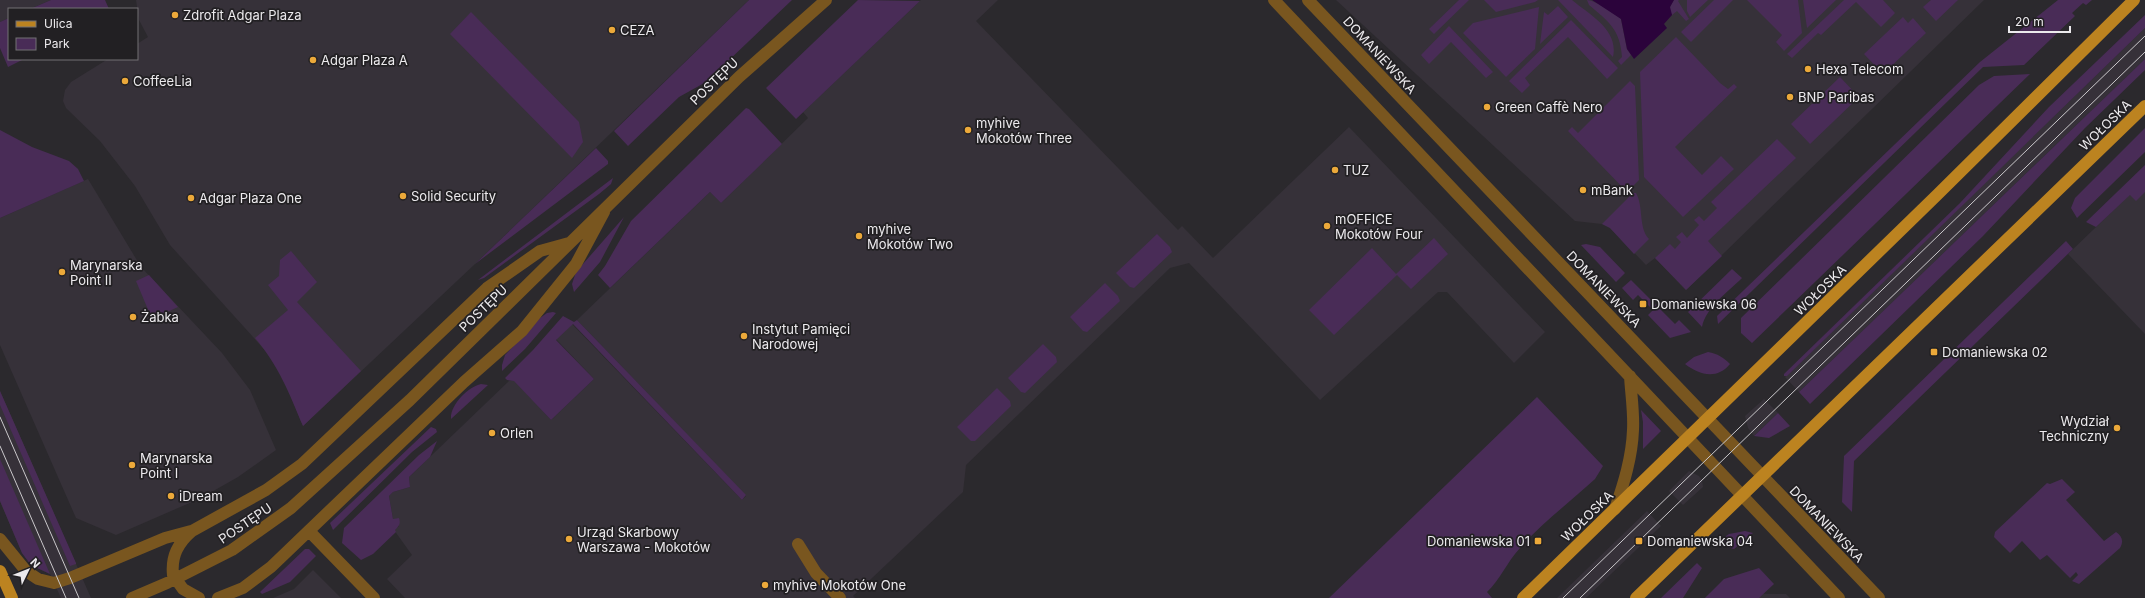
<svg xmlns="http://www.w3.org/2000/svg" width="2145" height="598" viewBox="0 0 2145 598" font-family="Inter,sans-serif">
	<rect width="100%" height="100%" fill="#2b292d"/>
	<path fill="#363139" d="M0 0H51L30 9H9V18L0 22Z
		M136 0H749L475 264 303 426 282 375 271 357 170 245 135 186 100 141 66 108 63 101 65 90 71 82 108 59H137V44L148 37 139 20Z
		M921 0H998L976 21 1178 230 1182 226 1213 258 1349 127 1545 332 1514 363 1447 292H1438L1320 400 1189 263 1170 268 966 465 963 492 853 596 855 598H405L387 579 412 555 394 530 399 526 393 519 389 496 393 492 410 487 409 477 509 381 514 380 551 420 594 379 556 339 572 324 742 500 746 496 577 320 710 192 721 203 808 118 803 112Z
		M1336 0H1984L1686 290 1655 258 1646 265 1610 228 1602 224 1575 221Z
		M2145 28V59L1799 392 1785 377Z
		M88 179 141 267 222 353 250 390 276 450 238 477 201 498 116 535 76 518 0 345V218Z
		M2145 180V334L2068 254Z
		M0 391 91 598H61L50 574 31 565 22 553 0 501Z
		M1764 399 1778 413 1754 436 1748 428 1745 416Z
		M1689 471 1699 476 1702 480 1703 487 1683 505 1669 491Z
		M1647 511 1661 526 1586 598H1557Z
		M313 570 341 598H273L294 589Z
		M1710 593 1786 594 1790 598H1705Z"/>
	<path fill="#492c57" d="M51 0H105L109 9H30Z
		M749 0H792L706 82 679 97 628 146 614 131Z
		M858 0 920 1 796 119 766 88Z
		M1459 0H1469L1434 34 1429 29Z
		M1484 0H1538L1535 2 1496 12Z
		M1558 0H1572C1590 15 1619 30 1613 57Z
		M1587 0C1595 0 1614 13 1621 19L1627 49 1631 55 1621 65 1618 61 1622 57C1620 29 1609 22 1589 5Z
		M1674 0H1679L1678 1 1689 19 1686 21 1677 11 1672 15C1668 9 1670 6 1674 0Z
		M1687 0H1708L1690 17 1687 11Z
		M1714 0H1733L1691 42 1681 32Z
		M1747 0H1798L1802 33 1784 51 1776 42 1782 35Z
		M1803 0H1836L1807 28Z
		M1844 0H1883L1895 13 1881 27 1856 2 1821 35 1818 33 1792 58 1787 54Z
		M1931 0H1958L1936 21 1923 7Z
		M2058 0H2092L2086 5 2083 3 2072 13 2075 16 2024 65 1983 67 1718 324 1717 316 1980 62Z
		M1558 6 1568 17 1540 44 1544 12 1548 15Z
		M1539 7 1535 49 1506 77 1463 33 1473 23Z
		M471 12 579 122 583 142 572 158 450 34Z
		M2145 15V28L1787 376H1784V374L1960 203 2049 107Z
		M1903 17 1908 23 1913 18 1926 33 1883 74 1864 54Z
		M9 18V59H24L8 67 0 48V22Z
		M1571 20 1618 68 1607 79 1568 37 1525 78 1530 85 1522 93 1509 81Z
		M1449 26 1493 72 1486 78 1451 42 1429 64 1421 55Z
		M1676 37 1720 83 1728 89 1734 84 1737 87 1675 147 1702 175 1721 156 1734 169 1683 217 1644 177 1640 72Z
		M2145 59V70L2085 128 1983 236 1810 404 1799 392Z
		M2030 74 1752 343 1741 333V318L1979 85 1994 76Z
		M1840 77 1859 97 1810 144 1791 124Z
		M1630 81 1635 86 1639 180 1627 192 1568 131 1572 127 1578 133Z
		M746 108 749 109 782 144 721 203 710 192 610 288 598 275 605 266 631 221Z
		M2145 128V152L2077 218 2071 208 2075 198Z
		M0 130 32 147 69 161 78 169 84 181 0 218Z
		M1777 139 1796 158 1708 241 1722 256 1686 290 1655 258 1670 244 1675 249 1681 242 1676 237 1682 232 1687 238 1699 225 1694 220 1699 216 1704 221 1717 208 1711 202Z
		M596 148 608 161V164L475 264Z
		M2145 165V192L2136 201 2130 195 2096 227 2086 222Z
		M613 178 611 184 599 194 484 278 478 280Z
		M1633 193H1636C1644 207 1638 227 1649 239L1634 254 1610 228 1602 224Z
		M624 217 600 262 574 292 572 284 576 272Z
		M1157 234 1170 247 1172 252 1134 288 1130 287 1116 273Z
		M1434 238 1448 254 1411 289 1397 275 1334 335 1309 310 1372 248 1396 274Z
		M2066 241 2073 249 1854 461 1852 512 1842 502 1844 456Z
		M1586 244 1600 247 1625 273 1616 282 1581 245Z
		M291 251 317 282 297 302 361 371 303 426C289 393 279 366 255 338L288 310 268 285 279 276 280 260Z
		M1732 269 1742 278C1728 292 1706 307 1702 327L1688 312Z
		M149 275 178 307 152 319 136 281Z
		M1631 280 1675 324 1679 320 1691 332 1670 338 1648 315 1653 310 1638 295 1633 300 1622 288Z
		M1105 283 1118 296 1120 301 1087 332 1083 331 1070 317Z
		M553 312 556 313 525 349 502 371V365L505 355 540 318 547 313Z
		M563 316 574 322 577 320 746 495 742 500 573 324 556 340 594 379 551 420 514 381 507 380 505 378 533 350Z
		M1043 344 1056 357 1057 362 1025 393 1021 392 1008 378Z
		M1708 352C1718 354 1723 357 1730 364 1717 380 1699 375 1685 364L1694 357Z
		M481 384 488 385 451 419C450 405 468 387 481 384Z
		M997 388 1010 401 1011 406 975 441H971L957 427Z
		M0 391 76 563V564L70 566 0 405Z
		M1537 397 1603 466 1595 479C1570 502 1542 523 1520 548 1507 562 1500 580 1487 592L1492 598H1329Z
		M1641 410 1661 431 1643 449V422Z
		M1778 413 1790 426 1769 438 1754 436Z
		M431 427 436 429 437 432 412 452 333 530 330 523Z
		M437 441 430 457 409 477 410 487 393 492 389 496 393 519 399 518C401 524 399 526 395 530L396 532 373 554 361 560 342 543 344 528 419 455Z
		M0 459 50 574 31 565 22 553 0 501Z
		M2062 479 2075 492 2066 500 2104 541 2116 532C2122 536 2124 541 2120 548L2079 584 2072 581 2078 575 2076 572 2070 578 2047 555 2040 560 2022 541 2010 553 1994 537 1995 532 2047 483 2050 484Z
		M1745 531 1753 533 1734 549 1724 546 1719 541 1729 534Z
		M305 549H309L316 556 290 582 262 594 260 592Z
		M1697 563 1702 568 1683 598H1661Z
		M1759 568 1774 584 1759 598H1705L1724 579Z"/>
	<path fill="#2b033b" d="M1592 0H1674L1670 7 1672 15 1664 24 1667 28 1634 59 1627 49 1621 19Z"/>
	<g fill="none" stroke-linecap="round" stroke-linejoin="round">
		<path stroke="#79561f" stroke-width="12" d="M1274 0 1839 598
			M1308 0 1879 598
			M1615 509C1624 483 1632 457 1633 430 1634 412 1631 394 1630 376
			M309 531 374 598
			M0 539 26 571 38 579 54 583 70 578 165 538 191 531
			M798 544 816 573 840 598
			M132 598 167 583 232 550 291 508 410 400 739 77 826 0
			M199 598 183 589 173 575C171 556 178 543 192 531L266 490 302 464 487 288 540 251 569 243
			M218 598 243 588 271 567 464 382 522 331 576 264 604 212"/>
		<path stroke="#bc8320" stroke-width="12" d="M0 571 12 598
			M1523 598 1937 195 2134 0
			M1636 598 2145 106"/>
		<path stroke="#cac8cb" stroke-width="1" d="M0 417 79 598
			M0 446 66 598
			M1563 598 2145 36
			M1580 598 2145 52"/>
	</g>
	<g fill="#eca93a" stroke="#222023" stroke-width="1.5">
		<circle cx="175" cy="15" r="4"/>
		<circle cx="612" cy="30" r="4"/>
		<circle cx="313" cy="60" r="4"/>
		<circle cx="1808" cy="69" r="4"/>
		<circle cx="125" cy="81" r="4"/>
		<circle cx="1790" cy="97" r="4"/>
		<circle cx="1487" cy="107" r="4"/>
		<circle cx="968" cy="130" r="4"/>
		<circle cx="1335" cy="170" r="4"/>
		<circle cx="1583" cy="190" r="4"/>
		<circle cx="403" cy="196" r="4"/>
		<circle cx="191" cy="198" r="4"/>
		<circle cx="1327" cy="226" r="4"/>
		<circle cx="859" cy="236" r="4"/>
		<circle cx="62" cy="272" r="4"/>
		<rect x="1639" y="300" width="8" height="8" rx="2"/>
		<circle cx="133" cy="317" r="4"/>
		<circle cx="744" cy="336" r="4"/>
		<rect x="1930" y="348" width="8" height="8" rx="2"/>
		<circle cx="2117" cy="428" r="4"/>
		<circle cx="492" cy="433" r="4"/>
		<circle cx="132" cy="465" r="4"/>
		<circle cx="171" cy="496" r="4"/>
		<circle cx="569" cy="539" r="4"/>
		<rect x="1534" y="537" width="8" height="8" rx="2"/>
		<rect x="1635" y="537" width="8" height="8" rx="2"/>
		<circle cx="765" cy="585" r="4"/>
	</g>
	<g text-anchor="middle" stroke-width="3.5" stroke-linejoin="round" paint-order="stroke">
		<g font-size="13" fill="#eceaed" stroke="#222023" text-anchor="start">
			<text x="183" y="20">Zdrofit Adgar Plaza</text>
			<text x="620" y="35">CEZA</text>
			<text x="321" y="65">Adgar Plaza A</text>
			<text x="1816" y="74">Hexa Telecom</text>
			<text x="133" y="86">CoffeeLia</text>
			<text x="1798" y="102">BNP Paribas</text>
			<text x="1495" y="112">Green Caffè Nero</text>
			<text x="976" y="128">myhive<tspan x="976" dy="15">Mokotów Three</tspan></text>
			<text x="1343" y="175">TUZ</text>
			<text x="1591" y="195">mBank</text>
			<text x="411" y="201">Solid Security</text>
			<text x="199" y="203">Adgar Plaza One</text>
			<text x="1335" y="224">mOFFICE<tspan x="1335" dy="15">Mokotów Four</tspan></text>
			<text x="867" y="234">myhive<tspan x="867" dy="15">Mokotów Two</tspan></text>
			<text x="70" y="270">Marynarska<tspan x="70" dy="15">Point II</tspan></text>
			<text x="1651" y="309">Domaniewska 06</text>
			<text x="141" y="322">Żabka</text>
			<text x="752" y="334">Instytut Pamięci<tspan x="752" dy="15">Narodowej</tspan></text>
			<text x="1942" y="357">Domaniewska 02</text>
			<text x="2109" y="426" text-anchor="end">Wydział<tspan x="2109" dy="15">Techniczny</tspan></text>
			<text x="500" y="438">Orlen</text>
			<text x="140" y="463">Marynarska<tspan x="140" dy="15">Point I</tspan></text>
			<text x="179" y="501">iDream</text>
			<text x="577" y="537">Urząd Skarbowy<tspan x="577" dy="15">Warszawa - Mokotów</tspan></text>
			<text x="1530" y="546" text-anchor="end">Domaniewska 01</text>
			<text x="1647" y="546">Domaniewska 04</text>
			<text x="773" y="590">myhive Mokotów One</text>
		</g>
		<g font-size="13" fill="#eceaed" stroke="#222023">
			<text transform="translate(1380 55) rotate(47)" y="5">DOMANIEWSKA</text>
			<text transform="translate(714 81) rotate(-44)" y="5">POSTĘPU</text>
			<text transform="translate(2105 125) rotate(-44)" y="5">WOŁOSKA</text>
			<text transform="translate(1604 289) rotate(46)" y="5">DOMANIEWSKA</text>
			<text transform="translate(1820 290) rotate(-44)" y="5">WOŁOSKA</text>
			<text transform="translate(483 308) rotate(-44)" y="5">POSTĘPU</text>
			<text transform="translate(1587 516) rotate(-44)" y="5">WOŁOSKA</text>
			<text transform="translate(245 523) rotate(-34)" y="5">POSTĘPU</text>
			<text transform="translate(1827 524) rotate(46)" y="5">DOMANIEWSKA</text>
		</g>
	</g>
	<rect x="8" y="8" width="130" height="52" fill="#222023" stroke="#737174"/>
	<rect x="16" y="21" width="20" height="6" fill="#bc8320" stroke="#737174"/>
	<text x="44" y="28" font-size="12" fill="#eceaed">Ulica</text>
	<rect x="16" y="38" width="20" height="12" fill="#492c57" stroke="#737174"/>
	<text x="44" y="48" font-size="12" fill="#eceaed">Park</text>
	<g transform="translate(28 570) rotate(47)" stroke="#222023" stroke-width="3" paint-order="stroke">
	<path d="M0-3L7 15L0 10L-7 15Z" fill="#eceaed"/>
	<text y="-6" font-size="11" font-weight="bold" text-anchor="middle" fill="#eceaed">N</text>
	</g>
	<path d="M2009 26v6h61v-6" fill="none" stroke="#eceaed" stroke-width="2"/>
	<text x="2015" y="26" font-size="12" fill="#eceaed" stroke="#222023" stroke-width="3" paint-order="stroke">20 m</text>
</svg>
